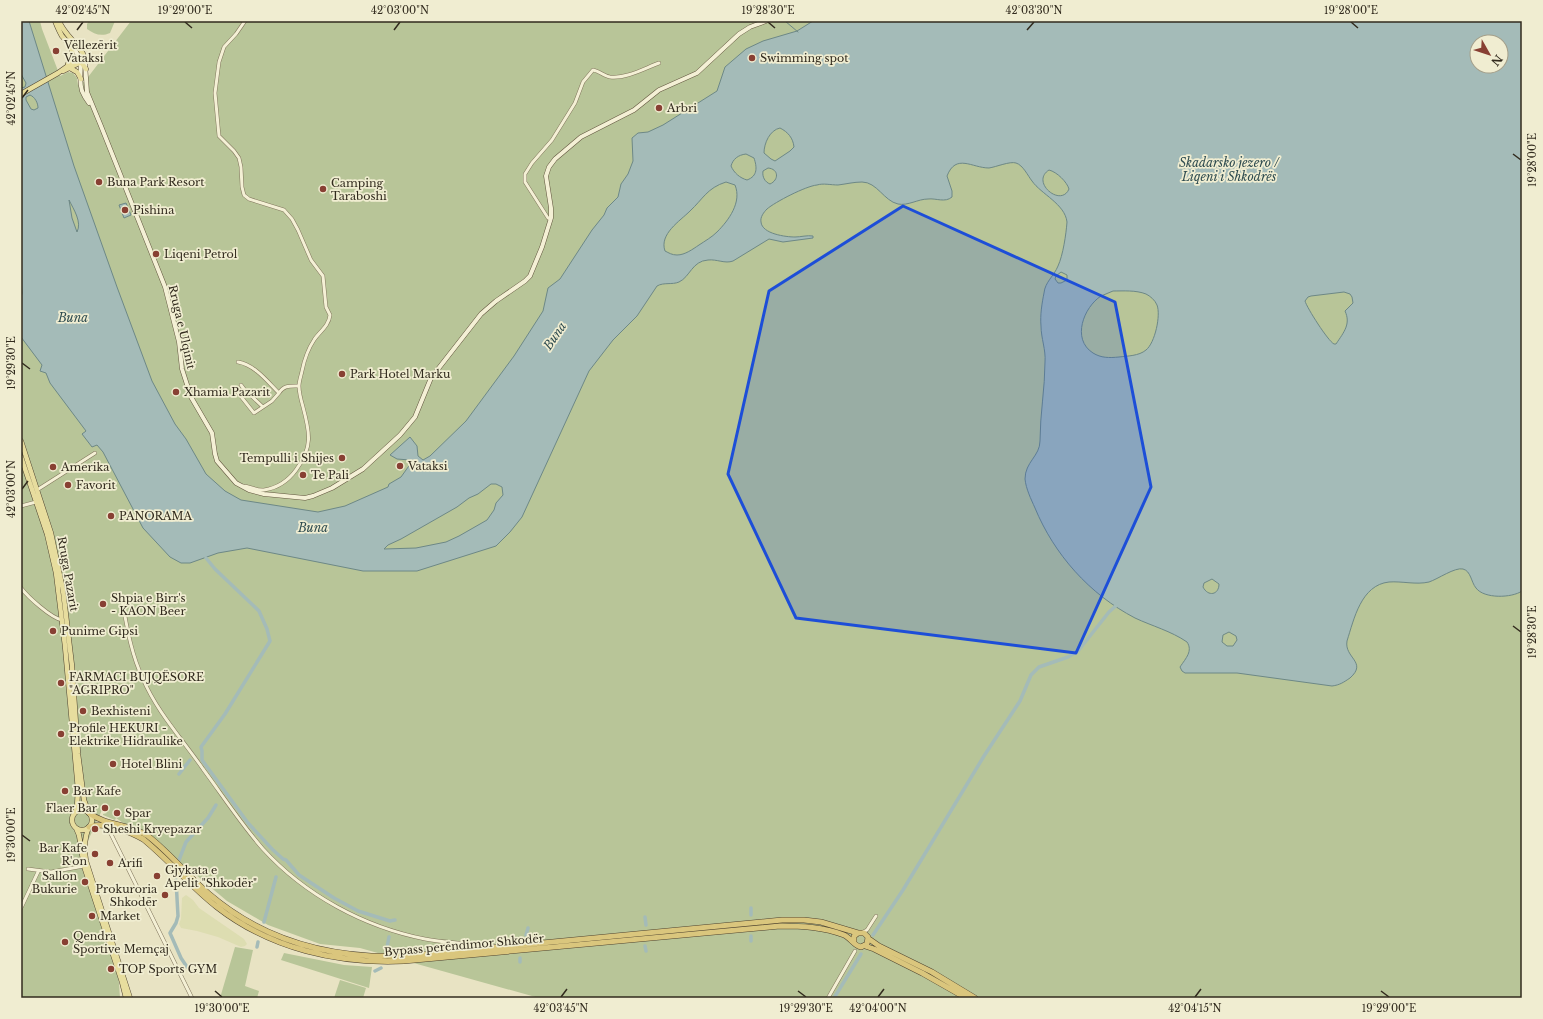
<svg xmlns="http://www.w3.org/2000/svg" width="1543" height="1019" viewBox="0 0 1543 1019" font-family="'Libre Baskerville',serif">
	<rect width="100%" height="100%" fill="#e8e3c3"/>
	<path fill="#ddddb1" d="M186 895 193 900 199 908 244 939 247 944 245 946 241 947 218 937 197 931 181 928 179 924 181 919 182 898Z"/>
	<path fill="#b8c598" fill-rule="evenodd" d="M21 21H40L42 29 60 76 68 72 73 73 77 78 78 85 85 81 131 21H1522V998H539L360 948 320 944 268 925 227 901 189 869 116 818 115 820 103 815V814L107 813 102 810 81 856 118 970 120 998H21V129L40 109 55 97 40 109 21 128ZM1477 42H1501V66H1477Z
		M89 21H115L110 33C101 37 94 34 87 29V24Z
		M235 947 253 950 245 986 259 991 257 998H220Z
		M284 953 344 965 372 967 369 988 281 960Z
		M340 980 366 988 363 998H334Z"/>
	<path fill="#a4bbb8" stroke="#6d8886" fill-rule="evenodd" d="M21 21H29L74 166 117 287 152 381 175 424 186 439 206 474 225 491 241 500 318 512 345 506 388 487 389 484 401 477 411 463 410 460 397 459 390 455 410 437 417 446 418 456 423 460 430 456 466 421 514 356 543 311 548 288 560 279 592 230 604 215 607 208 618 197 621 184 628 174 633 161 632 138 638 133 648 132 663 125 717 91 725 67 746 49 763 41 797 31 813 21H1522V591C1512 598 1484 599 1476 588 1471 582 1471 571 1463 569 1455 567 1438 579 1429 582 1416 585 1402 581 1389 582 1361 585 1354 619 1347 641 1344 658 1368 662 1350 678 1344 682 1340 685 1332 686L1237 673H1185L1182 671 1180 667C1186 658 1193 651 1187 642 1171 631 1152 626 1135 618 1089 594 1054 554 1035 508 1031 499 1026 489 1025 479 1025 462 1040 456 1040 441 1040 414 1045 388 1045 362 1046 350 1041 338 1041 326 1040 315 1042 303 1044 293 1045 282 1054 276 1058 266 1063 255 1066 235 1067 222 1065 204 1041 194 1032 181 1028 176 1023 165 1016 163 1010 161 996 167 989 168 972 168 956 153 947 176L952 191V197C945 203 936 198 928 199 918 199 908 206 898 204 884 201 877 182 862 182 854 182 846 184 838 185 831 185 823 183 817 185 806 186 775 202 767 209 764 212 760 217 761 222 762 234 786 237 795 237 801 237 807 235 813 236V238L783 242 769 239 733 261C725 264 717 259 708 260 692 261 690 277 679 282 672 285 664 282 657 286L637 316 613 340 589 371 522 517 510 532 496 546 417 571H363L247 548 218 553 190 563H181L170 557 143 528 103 452 97 445 92 447 82 434 86 431 50 383 46 373 40 371 42 365 21 337V298L22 293 21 278V88L25 87 26 83 21 74ZM1477 42H1501V66H1477ZM30 95C35 97 38 103 38 108L34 110 31 109 26 100V97ZM780 128C788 132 793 138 794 147L790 151 775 161 771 159 764 153C764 143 770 130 780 128ZM746 154 754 158C757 167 758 176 747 180 740 178 734 173 731 166 733 159 738 155 746 154ZM768 168C779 169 779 180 770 184 765 182 762 177 763 171ZM1049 170C1057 172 1067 182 1069 189 1061 208 1030 182 1049 170ZM726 182 735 185C742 202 729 220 717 232 712 237 705 241 699 245 693 249 685 255 677 255 672 255 669 253 665 251 659 234 680 221 690 211 703 199 707 188 726 182ZM69 200C74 210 82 222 77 232L72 218ZM1061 272 1067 275V280L1061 283H1058L1055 279 1056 276ZM1113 291C1123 291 1136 290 1146 294 1150 296 1155 300 1157 305 1161 315 1155 343 1146 350 1139 356 1127 356 1119 357 1109 358 1101 358 1093 353 1071 339 1084 307 1101 296 1105 294 1109 293 1113 291ZM1344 292 1350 294 1352 297 1353 303 1345 311C1351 324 1344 332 1336 344H1334C1328 341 1307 308 1305 301L1308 297 1311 296ZM491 484H496L502 487 503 495 496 503 494 510 487 520 459 536 446 542 416 548 384 549 388 545 401 539 457 507 469 498 478 494ZM1212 579 1219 584C1219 595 1208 597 1203 587L1204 583ZM1229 632 1236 636 1237 640 1233 646H1227L1222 642 1223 635Z
		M126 203 131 215 124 218 119 205Z"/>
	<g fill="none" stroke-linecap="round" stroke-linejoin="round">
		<path stroke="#6d8886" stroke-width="1" d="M785 21 798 32"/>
		<path stroke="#a4bbb8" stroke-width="3.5" d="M206 558 215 569 259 611 267 629 270 641 225 714 201 747 202 751V760L248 823 272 849 283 859 286 860 299 875 334 898 358 911 390 921 395 920
			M179 774 190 760
			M179 860 186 842 208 818 216 805
			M176 880 178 916 176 923 170 933 181 958 187 967
			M751 908V915
			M645 917 646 925
			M264 922 276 877
			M526 935 528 928
			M873 935 903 890 984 756 1020 701 1031 675 1039 667 1068 657 1078 651 1109 612 1119 603
			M751 936V941
			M645 946 646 951
			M257 947 258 942
			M386 952 389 937
			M520 958V962
			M375 971 381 968
			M834 998 861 954"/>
		<defs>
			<path id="minor" d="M550 219 548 218 525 182V174L532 163 552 140 575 103 583 82 593 70C599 71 604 76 610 77 626 79 645 68 659 63
				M238 362C255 365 267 381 279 393L272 401 263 407
				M235 389 254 413 263 407 244 389 241 385
				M279 393C284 385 290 386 299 386
				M243 486C250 486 256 491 264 490 277 488 288 481 296 470 313 447 310 433 303 407 301 400 299 393 299 386 299 381 301 376 302 371 304 361 308 349 314 340 319 332 329 326 330 315L326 307 323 276 311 260 298 230 292 219 284 210 249 199 244 195 242 187 241 167 239 158 234 151 219 136 215 93 219 62 224 47 236 34 245 21
				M37 490 95 453
				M21 506 36 502
				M21 588C28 597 51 618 62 620
				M122 600C127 627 131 654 143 679 157 712 183 740 203 769 223 796 241 824 263 849 305 895 364 927 425 939 447 943 471 944 494 946
				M107 826 192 998
				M28 869 51 872 84 866
				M21 908 38 872
				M863 932 867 930 876 916
				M828 998 855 951"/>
			<path id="secondary" d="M69 43C89 64 76 71 82 91 84 96 86 99 89 103
				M83 55 85 64 87 92 101 126 165 287 179 342 182 369 191 397 212 433 215 454 217 461 236 483 249 490 264 494 305 498 313 496 332 488 363 469 400 435 415 417 431 378 481 314 496 301 525 281 530 276 542 247 551 218V208L546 176 549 167 555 159 581 137 634 110 659 90 697 73 739 34 750 27 766 21"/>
			<path id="primary" d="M55 21C57 26 59 31 62 36 70 45 77 52 68 64
				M59 21C64 34 76 42 83 54L81 62 63 71
				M70 68 77 72 81 79
				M21 94 58 73 72 63 81 62 86 69
				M21 441 51 533 63 590 72 666 78 754 84 800 88 811
				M21 457 47 534 56 573 65 646 78 789 77 807 75 812
				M72 820a10 10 0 1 1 20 0a10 10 0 1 1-20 0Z
				M89 827C84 838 84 849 86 861L130 998
				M76 828 79 835 84 866 122 982 126 998"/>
			<path id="trunk" d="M89 813C106 826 129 823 148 836 170 853 188 876 209 894 265 942 335 959 407 956L782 920H804L821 922 858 933
				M89 827C106 821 128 831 143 839 169 860 191 887 217 907 271 949 338 964 404 961L780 926C802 926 823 927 844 935 851 938 854 946 861 947L867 944 868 937 864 933H858L854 936V941
				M869 939 879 946 932 972 975 998
				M865 946 874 949 922 973 966 998"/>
		</defs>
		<use href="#minor" stroke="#80755c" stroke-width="4"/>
		<use href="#secondary" stroke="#62563f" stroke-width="5"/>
		<use href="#primary" stroke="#4e4330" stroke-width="5.5"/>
		<use href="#trunk" stroke="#4e4330" stroke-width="6"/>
		<use href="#minor" stroke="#f4f0d5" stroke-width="3"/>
		<use href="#secondary" stroke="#f4f0d5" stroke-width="4"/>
		<use href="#primary" stroke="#e7dd9e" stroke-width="4.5"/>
		<use href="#trunk" stroke="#dac67d" stroke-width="5"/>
	</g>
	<path fill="#1d4ed8" fill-opacity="0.2" stroke="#1d4ed8" stroke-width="3" stroke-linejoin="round" d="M903 206 1115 302 1151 487 1076 653 796 618 728 474 769 291Z"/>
	<path fill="none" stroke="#322b1e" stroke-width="1.5" d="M185 22 192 28M768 22 775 28M1351 22 1358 28M77 30 83 22M394 30 400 22M1027 30 1034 22M22 98 28 90M1513 154 1521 160M22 363 30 369M22 489 28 481M1513 626 1521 632M22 835 30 841M215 991 222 997M798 991 806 997M1381 991 1389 997M561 997 567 989M878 997 884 989M1195 997 1201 989"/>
	<g fill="#884033" stroke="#f0edd1" stroke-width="1.5">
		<circle cx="56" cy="51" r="4"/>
		<circle cx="752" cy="58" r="4"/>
		<circle cx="659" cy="108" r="4"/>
		<circle cx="99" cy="182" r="4"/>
		<circle cx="323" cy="189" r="4"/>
		<circle cx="125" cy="210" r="4"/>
		<circle cx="156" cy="254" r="4"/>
		<circle cx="342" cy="374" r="4"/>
		<circle cx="176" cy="392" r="4"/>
		<circle cx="342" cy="458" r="4"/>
		<circle cx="400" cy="466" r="4"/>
		<circle cx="53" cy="467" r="4"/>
		<circle cx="303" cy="475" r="4"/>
		<circle cx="68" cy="485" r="4"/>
		<circle cx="111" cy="516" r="4"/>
		<circle cx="103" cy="604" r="4"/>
		<circle cx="53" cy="631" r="4"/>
		<circle cx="61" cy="683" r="4"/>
		<circle cx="83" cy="711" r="4"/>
		<circle cx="61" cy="734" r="4"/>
		<circle cx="113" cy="764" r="4"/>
		<circle cx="65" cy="791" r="4"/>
		<circle cx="105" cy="808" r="4"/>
		<circle cx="117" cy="813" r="4"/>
		<circle cx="95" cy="829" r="4"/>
		<circle cx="95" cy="854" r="4"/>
		<circle cx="110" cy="863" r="4"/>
		<circle cx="157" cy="876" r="4"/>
		<circle cx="85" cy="882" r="4"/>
		<circle cx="165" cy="895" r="4"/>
		<circle cx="92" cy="916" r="4"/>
		<circle cx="65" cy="942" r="4"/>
		<circle cx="111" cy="969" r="4"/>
	</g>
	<g text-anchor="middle" stroke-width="3.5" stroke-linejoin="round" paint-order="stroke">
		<g font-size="11" fill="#322b1e" stroke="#f0edd1" text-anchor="start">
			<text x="64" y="49">Vëllezërit<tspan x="64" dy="13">Vataksi</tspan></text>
			<text x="760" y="62">Swimming spot</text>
			<text x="667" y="112">Arbri</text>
			<text x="107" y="186">Buna Park Resort</text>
			<text x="331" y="187">Camping<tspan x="331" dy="13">Taraboshi</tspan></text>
			<text x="133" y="214">Pishina</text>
			<text x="164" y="258">Liqeni Petrol</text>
			<text x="350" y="378">Park Hotel Marku</text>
			<text x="184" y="396">Xhamia Pazarit</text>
			<text x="334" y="462" text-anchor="end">Tempulli i Shijes</text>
			<text x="408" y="470">Vataksi</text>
			<text x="61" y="471">Amerika</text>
			<text x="311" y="479">Te Pali</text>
			<text x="76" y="489">Favorit</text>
			<text x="119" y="520">PANORAMA</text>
			<text x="111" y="602">Shpia e Birr's<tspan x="111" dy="13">- KAON Beer</tspan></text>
			<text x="61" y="635">Punime Gipsi</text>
			<text x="69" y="681">FARMACI BUJQËSORE<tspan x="69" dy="13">"AGRIPRO"</tspan></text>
			<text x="91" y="715">Bexhisteni</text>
			<text x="69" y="732">Profile HEKURI -<tspan x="69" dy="13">Elektrike Hidraulike</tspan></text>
			<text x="121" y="768">Hotel Blini</text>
			<text x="73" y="795">Bar Kafe</text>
			<text x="97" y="812" text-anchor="end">Flaer Bar</text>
			<text x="125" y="817">Spar</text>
			<text x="103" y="833">Sheshi Kryepazar</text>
			<text x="87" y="852" text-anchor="end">Bar Kafe<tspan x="87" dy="13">R'on</tspan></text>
			<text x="118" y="867">Arifi</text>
			<text x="165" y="874">Gjykata e<tspan x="165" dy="13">Apelit "Shkodër"</tspan></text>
			<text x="77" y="880" text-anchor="end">Sallon<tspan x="77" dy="13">Bukurie</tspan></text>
			<text x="157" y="893" text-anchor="end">Prokuroria<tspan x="157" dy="13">Shkodër</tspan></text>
			<text x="100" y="920">Market</text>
			<text x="73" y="940">Qendra<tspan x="73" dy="13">Sportive Memçaj</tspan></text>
			<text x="119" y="973">TOP Sports GYM</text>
		</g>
		<g font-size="11" fill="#322b1e" stroke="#f0edd1">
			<text transform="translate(182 327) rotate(77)" y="4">Rruga e Ulqinit</text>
			<text transform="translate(68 574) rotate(80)" y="4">Rruga Pazarit</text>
			<text transform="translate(464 945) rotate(-5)" y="4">Bypass perëndimor Shkodër</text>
		</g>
		<g font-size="12" font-style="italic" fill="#2f4c50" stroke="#f0edd1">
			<text x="1229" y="167">Skadarsko jezero /<tspan x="1229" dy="14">Liqeni i Shkodrës</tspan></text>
			<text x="73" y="322">Buna</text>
			<text transform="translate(555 336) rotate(-56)" y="4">Buna</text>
			<text x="313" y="532">Buna</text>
		</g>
	</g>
	<rect width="1543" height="1019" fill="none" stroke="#f0edd1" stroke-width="44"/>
	<g transform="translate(1489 54) rotate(129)"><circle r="19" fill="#f0edd1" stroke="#a49f89"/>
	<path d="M0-3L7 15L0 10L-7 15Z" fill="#884033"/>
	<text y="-6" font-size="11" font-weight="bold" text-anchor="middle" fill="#322b1e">N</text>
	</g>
	<rect x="22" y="22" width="1499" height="975" fill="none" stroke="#322b1e" stroke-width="1.5"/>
	<g font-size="10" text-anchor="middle" fill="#322b1e">
		<text x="83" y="14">42°02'45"N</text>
		<text x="185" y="14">19°29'00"E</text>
		<text x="400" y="14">42°03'00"N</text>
		<text x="768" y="14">19°28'30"E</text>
		<text x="1034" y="14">42°03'30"N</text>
		<text x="1351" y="14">19°28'00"E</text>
		<text transform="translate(11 98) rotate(-90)" y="4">42°02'45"N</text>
		<text transform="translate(1532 160) rotate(-90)" y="4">19°28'00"E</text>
		<text transform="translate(11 363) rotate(-90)" y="4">19°29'30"E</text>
		<text transform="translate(11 489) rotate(-90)" y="4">42°03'00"N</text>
		<text transform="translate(1532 632) rotate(-90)" y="4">19°28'30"E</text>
		<text transform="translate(11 835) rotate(-90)" y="4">19°30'00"E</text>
		<text x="222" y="1012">19°30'00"E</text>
		<text x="561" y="1012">42°03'45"N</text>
		<text x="806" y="1012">19°29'30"E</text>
		<text x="878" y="1012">42°04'00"N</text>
		<text x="1195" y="1012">42°04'15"N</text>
		<text x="1389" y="1012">19°29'00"E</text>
	</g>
</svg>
